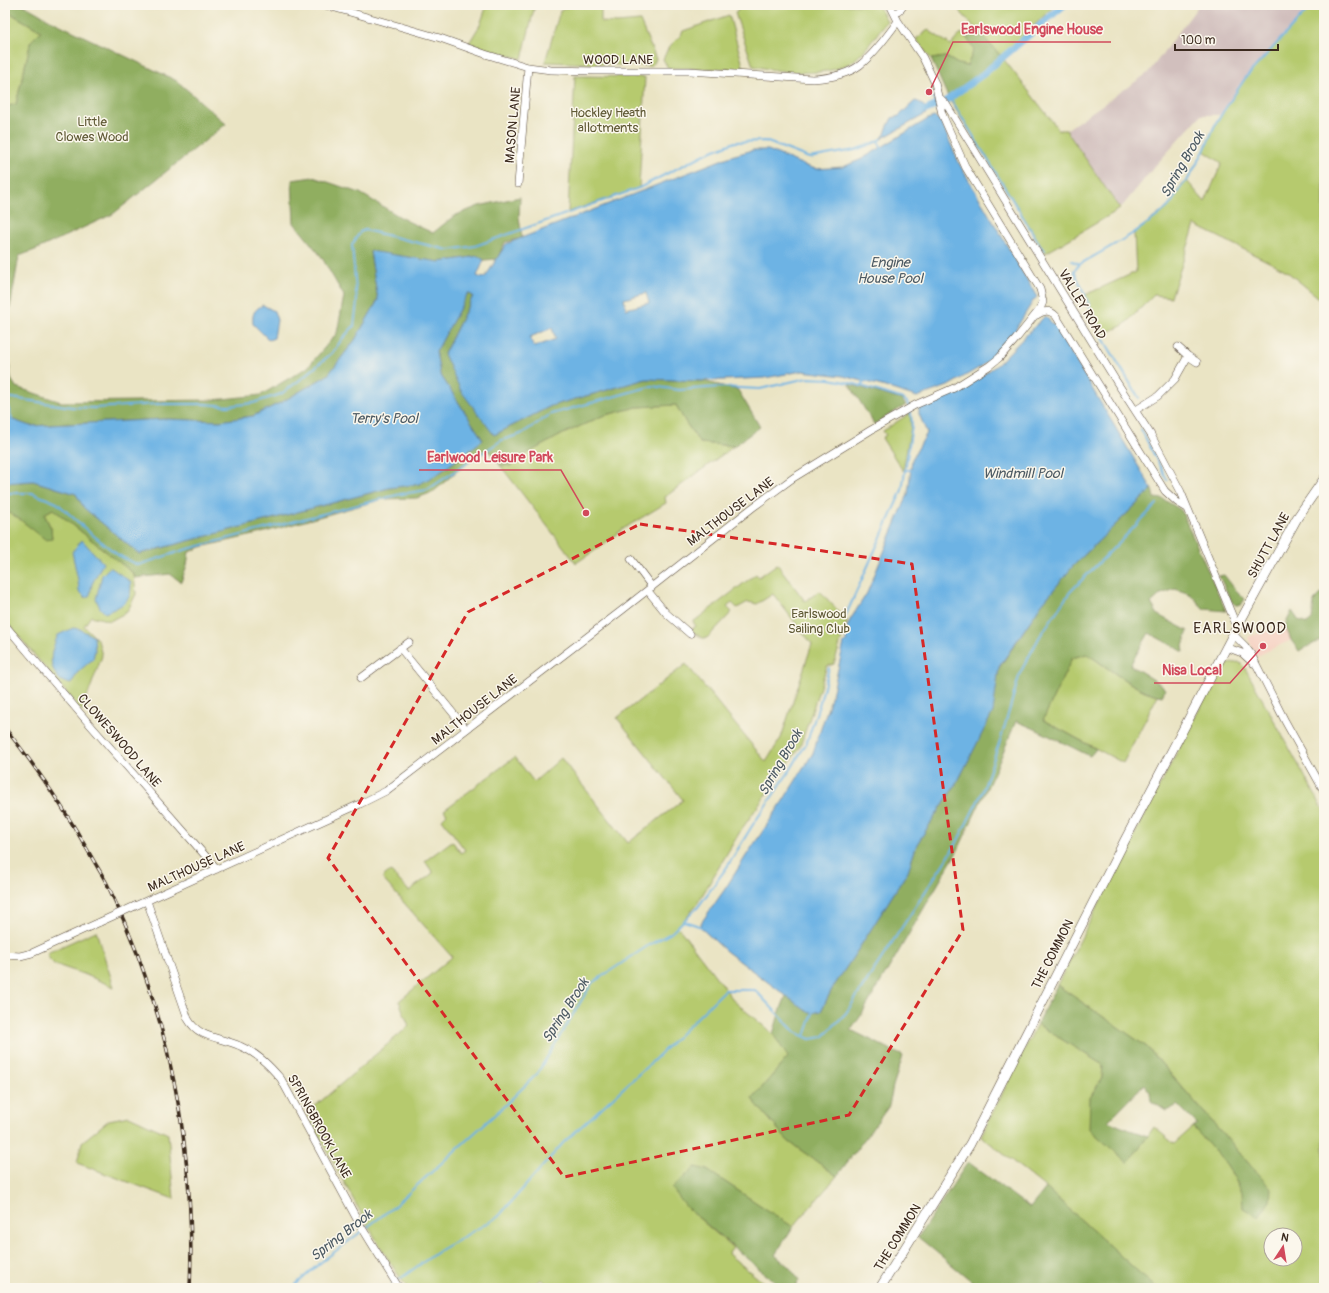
<svg xmlns="http://www.w3.org/2000/svg" width="1329" height="1293" viewBox="0 0 1329 1293" font-family="Pangolin,sans-serif">
	<rect width="100%" height="100%" fill="#fbf7ec"/>
	<filter id="ink" filterUnits="userSpaceOnUse"><feTurbulence type="fractalNoise" baseFrequency=".025" numOctaves="2"/><feDisplacementMap in="SourceGraphic" scale="8" xChannelSelector="R" yChannelSelector="G"/><feConvolveMatrix kernelMatrix="1 2 1 2 8 2 1 2 1" color-interpolation-filters="sRGB"/></filter>
	<filter id="wash" filterUnits="userSpaceOnUse"><feTurbulence type="fractalNoise" baseFrequency=".012" numOctaves="4" result="noise"/><feDisplacementMap in="SourceGraphic" scale="16" xChannelSelector="R" yChannelSelector="G"/><feGaussianBlur stdDeviation="0.9" result="paint"/><feColorMatrix in="noise" values="0 0 0 0 0 0 0 0 0 0 0 0 0 0 0 0 0 1.4 0 .05"/><feComposite in="paint" operator="in"/></filter>
	<g filter="url(#wash)">
		<rect width="100%" height="100%" fill="#eae4c4"/>
		<path fill="#f6d2c3" d="M1285 625 1291 640 1255 657 1248 637Z"/>
		<path fill="#d1bfbd" d="M1199 5H1312L1246 77 1223 112 1219 115H1201L1155 166 1120 209 1066 130 1148 73Z"/>
		<path fill="#b6ca6e" stroke="#787a46" fill-rule="evenodd" d="M487 5H535L522 59 501 53 469 43 480 25Z
			M571 5H601V22L617 23 640 21 656 59 654 63 651 66 545 62 560 11Z
			M738 5H878L887 21C878 32 870 45 860 55 835 81 784 72 753 66L735 13 738 11Z
			M954 5H1055L1002 57 1059 130H1066L1120 209 1046 253 949 99 982 75 1002 57Z
			M1312 5H1324V302L1285 270 1195 225 1171 297 1154 295 1124 325 1101 335 1085 295 1136 272 1134 233 1168 207 1182 184 1187 181 1205 202 1222 163 1204 151 1214 127 1223 112 1246 77Z
			M5 10 41 31 31 41 16 104 5 107Z
			M729 15 744 69 668 68 663 59 669 47 681 35 683 31Z
			M928 30 951 45 961 33 967 38 974 50 967 66 958 64 946 57 931 59 916 39Z
			M575 76 645 77 639 188 568 212Z
			M676 405 686 423 700 443 734 446 665 497 666 503 623 529 600 547 576 563 489 451 511 466 519 458 561 435 602 416 637 407Z
			M910 413 911 426 903 471 882 438 886 435 883 431Z
			M53 509 134 574 136 594 127 612 110 621 91 616 84 626 98 640 102 656 82 711 5 620V510L52 539 51 528 44 514Z
			M777 564 805 601 820 591 847 621 834 664 827 666 800 747 741 830 697 904 678 927 735 1002 773 1034 789 1056 752 1099 788 1141 837 1176 793 1227 707 1170 695 1167 686 1207 733 1248 728 1254 764 1283 761 1288H550L542 1279 529 1288H407C369 1233 339 1172 307 1113L409 1026 399 1001 452 957 382 878 390 871 409 891 433 873 425 861 452 841 461 853 465 850 442 819 447 814 444 810 515 757 534 782 561 758 628 843 683 800 617 718 686 664 766 762 781 738 812 644 773 594 757 604 748 602 737 608 732 603 727 607 732 612 707 638H702L692 631V629L696 626 693 622 756 574 759 577Z
			M1087 654C1107 667 1135 691 1158 695L1123 763 1043 720 1072 658Z
			M1239 662 1245 668 1324 811V1288H1156L1046 1188 981 1136 1037 1024 1103 1065 1102 1078 1090 1098 1128 1163 1154 1127 1174 1144 1193 1127 1227 1165 1242 1192 1257 1173 1147 1047 1057 985 1222 665ZM1271 1235H1295V1259H1271Z
			M96 931 114 987 86 975 54 964 50 960 47 953Z
			M129 1116 168 1134 174 1199 77 1163 82 1142 109 1120Z"/>
		<path fill="#90ae61" stroke="#666c40" d="M5 5H24L52 21 177 81 226 124 113 214 35 250 19 256 6 331 11 379 16 387 61 402 213 400 261 395 308 367 337 333 344 296 321 256 294 223 292 180 313 177 360 193 407 221 433 233 454 216 479 206 520 197 519 217 522 238 505 242 497 259 484 260 478 256 440 262 370 252 378 300 355 340 328 375 282 402 253 416 220 421 166 419 30 426 5 417V107L16 104 31 41 41 31 5 10Z
			M976 29 1002 57 982 75 949 99 931 59 946 57 958 64 967 66 974 50 967 38Z
			M468 293 473 296 444 354 494 435 551 406 646 379 703 381 738 390 760 427 734 446 700 443 686 423 676 405 637 407 602 416 561 435 519 458 511 466 500 465 489 451 481 454 457 471 433 492 417 498 383 499 258 534 201 547 189 552 187 565 181 582 170 574 135 578 134 574 53 509 44 514 51 528 52 539 46 540 18 518 5 510V483L33 481 76 494 84 508 139 554 389 488 419 484 438 474 483 440 440 374 436 352Z
			M849 384 902 400 906 405 874 424Z
			M1152 489 1154 498 1163 499 1181 510 1226 611 1204 609 1190 594 1175 589 1161 594 1151 603 1158 615 1188 631 1183 646 1184 652 1149 633 1130 665 1162 685 1165 690 1162 696C1134 691 1111 669 1087 654L1072 658 1043 720 1096 749 1090 756 1035 729 1016 721 999 762 958 850 862 1014 851 1030 903 1056 893 1086 889 1106 837 1176 788 1141 752 1099 788 1057 773 1034 779 1014 786 996 805 1010 821 1011 832 989 863 942 908 871 917 844 958 781 992 713 999 668 1041 605 1074 565Z
			M1224 575 1235 589 1245 599 1241 605H1236L1232 602 1219 576Z
			M1324 591V622L1321 640 1299 651 1291 640 1285 625 1292 611 1299 621 1307 624 1312 620 1314 601Z
			M1057 985 1147 1047 1257 1173 1271 1189 1270 1201 1259 1217 1243 1208 1242 1192 1227 1165 1193 1127 1197 1124 1178 1105 1166 1111 1151 1101 1150 1092 1144 1084 1108 1121 1124 1128 1148 1136 1128 1163 1089 1129 1090 1098 1102 1078 1103 1065 1037 1024Z
			M968 1162 1030 1208 1046 1188 1156 1288H980L918 1237Z
			M695 1167 707 1170 793 1227 775 1255 789 1267 799 1280 794 1288H782L686 1207 672 1188Z"/>
		<path fill="#6db3e4" stroke="#546e81" fill-rule="evenodd" d="M915 101C922 102 926 107 926 114L881 139 885 134 887 128 892 118 899 116Z
			M934 117 940 120 960 165 1037 297 1033 301 1008 342 982 366 948 386 917 397 882 386 843 376 802 371 765 378 703 381 646 379 551 406 494 435 461 391 444 354 473 296 468 293 436 352 440 374 483 440 438 474 419 484 389 488 139 554 84 508 76 494 33 481 5 483V417L30 426 166 419 220 421 253 416 282 402 328 375 355 340 378 300 370 251 440 262 478 256 484 260 477 276 482 278 486 276 506 244 731 156 753 150H768L806 166 816 169 843 167 862 159 928 119ZM646 293 649 303 626 309 624 299ZM552 328 556 339 534 347 530 337Z
			M263 305 274 311 277 320 274 338 269 340 253 324C252 313 254 310 263 305Z
			M1045 316 1055 326 1152 489 1074 565 1041 605 999 667 993 712 958 781 917 844 908 871 863 942 832 989 821 1011 813 1013 805 1010 726 951 702 929 701 923 725 889 746 856 781 804 813 753 832 695 844 643 847 641 844 635 850 620 867 593 908 494 912 459 927 433 919 414V407L960 391 997 365Z
			M82 540 103 563 92 584 90 595 86 598 79 591 78 580 72 552Z
			M110 567 131 582C131 586 131 591 130 595 126 605 114 609 105 613L100 608 96 599 102 575Z
			M73 628 80 629 94 637 95 650 93 659 78 672 71 684C62 682 58 680 54 671 48 658 53 647 58 635Z"/>
		<g fill="none" stroke-linecap="round" stroke-linejoin="round">
			<path stroke="#6db3e4" stroke-width="2" d="M933 97 935 105
				M950 98 1042 248 1045 250
				M878 141 881 147
				M1072 261 1080 264
				M862 386 864 381
				M5 397 72 407 95 408 157 404H205L228 406 253 403 281 394 305 376 333 352 342 339 354 326 357 302 352 245 360 232 365 230 448 250 475 246 639 188 707 153 735 142 765 141 809 158 855 150 876 142 881 139
				M1139 398 1101 335 1085 295 1074 271 1080 264C1110 247 1141 231 1167 208 1175 201 1177 188 1187 181L1204 151 1214 127 1223 112 1246 77 1312 5
				M5 399 12 419
				M1141 429 1167 480
				M905 470H911
				M5 493H32L57 503 89 532 118 555 138 565 184 550 287 523 401 494 427 490 502 440 521 434 551 414 652 386 679 390 720 387 760 389 807 378 830 379 855 384 903 399 907 402 911 413 912 426 902 490 845 617
				M684 921 702 927
				M805 1036 813 1013
				M397 1281 440 1250 498 1217 564 1142 653 1061 725 990H755L795 1032 810 1039 823 1037 846 1013 955 846 982 793 1003 732 1020 673 1040 636 1070 592 1157 504
				M292 1288 320 1263 391 1209 502 1108 537 1074 592 983 649 945 671 933 698 907 727 867 752 826 791 769 807 742 820 702 829 668
				M388 1288 393 1284"/>
			<path stroke="#6db3e4" stroke-width="7" d="M947 100 982 75 1064 5
				M926 110 937 105"/>
		</g>
	</g>
	<g filter="url(#ink)">
		<g fill="none" stroke-linecap="round" stroke-linejoin="round">
			<defs>
				<path id="minor" d="M325 5 440 38 485 54 528 67 551 70 595 71H689L813 79C828 78 847 75 860 65 874 54 888 35 898 21
					M895 14 900 10 904 5
					M940 98 946 104 972 146 1116 381 1151 435 1181 492 1237 627
					M518 184 528 67
					M1037 315C1044 311 1049 309 1056 316L1165 491 1177 502 1187 508
					M1178 347 1188 356 1197 362
					M1136 410 1158 396 1175 379 1188 356
					M631 559 652 587
					M648 591 666 613 690 634
					M5 625 85 719 217 869
					M1233 634 1245 646 1251 654 1285 721 1324 791
					M1226 647 1242 653 1253 663
					M400 648 466 729
					M361 678 409 642
					M147 901 188 1019C199 1039 221 1037 240 1046 257 1053 269 1065 281 1079L359 1223 399 1288
					M135 906 360 804 386 791 621 611 752 508 793 478 871 430 915 405 954 388 989 366 999 358 1016 339 1040 309 1043 302 1040 289 966 168 942 114 935 83 923 58 898 21 890 5
					M5 955 20 956 32 953 100 922"/>
				<path id="major" d="M880 1288 970 1144 1125 840 1237 627 1297 518 1324 479"/>
			</defs>
			<use href="#minor" stroke="#554637" stroke-width="8"/>
			<use href="#major" stroke="#554637" stroke-width="10"/>
			<use href="#minor" stroke="#fff" stroke-width="7"/>
			<use href="#major" stroke="#fff" stroke-width="9"/>
			<defs>
				<path id="rail" d="M5 728C38 769 66 811 91 856 97 867 104 877 109 888 169 1012 196 1150 190 1288"/>
			</defs>
			<use href="#rail" stroke="#3b2a1e" stroke-width="3.5"/>
			<use href="#rail" stroke="#fbf7ec" stroke-width="2" stroke-dasharray="6" stroke-linecap="butt"/>
			<defs>
				<path id="minor-bridge" d="M100 922 135 906"/>
			</defs>
			<use href="#minor-bridge" stroke="#554637" stroke-width="8" stroke-linecap="butt"/>
			<use href="#minor-bridge" stroke="#fff" stroke-width="7"/>
		</g>
	</g>
	<path fill="none" stroke="#d62828" stroke-width="3" stroke-dasharray="8 5" stroke-linejoin="round" d="M640 524 912 564 963 930 849 1115 564 1177 328 858 468 612Z"/>
	<g text-anchor="middle" stroke-width="3" stroke-linejoin="round" paint-order="stroke">
		<g font-size="13" fill="#3b2a1e" stroke="#fbf7ec">
			<text x="618" y="64">WOOD LANE</text>
			<text transform="translate(512 125) rotate(-85)" y="5">MASON LANE</text>
			<text transform="translate(1083 304) rotate(59)" y="5">VALLEY ROAD</text>
			<text transform="translate(730 511) rotate(-37)" y="5">MALTHOUSE LANE</text>
			<text transform="translate(1268 545) rotate(-61)" y="5">SHUTT LANE</text>
			<text transform="translate(474 709) rotate(-38)" y="5">MALTHOUSE LANE</text>
			<text transform="translate(120 740) rotate(49)" y="5">CLOWESWOOD LANE</text>
			<text transform="translate(196 866) rotate(-24)" y="5">MALTHOUSE LANE</text>
			<text transform="translate(1052 954) rotate(-63)" y="5">THE COMMON</text>
			<text transform="translate(320 1126) rotate(61)" y="5">SPRINGBROOK LANE</text>
			<text transform="translate(897 1237) rotate(-58)" y="5">THE COMMON</text>
		</g>
		<g font-size="13" fill="#605a36" stroke="#fbf7ec">
			<text x="608" y="117">Hockley Heath<tspan x="608" dy="15">allotments</tspan></text>
			<text x="92" y="126">Little<tspan x="92" dy="15">Clowes Wood</tspan></text>
			<text x="819" y="618">Earlswood<tspan x="819" dy="15">Sailing Club</tspan></text>
		</g>
		<g font-size="14" font-style="italic" fill="#4c5a63" stroke="#fbf7ec">
			<text transform="translate(1182 164) rotate(-60)" y="5">Spring Brook</text>
			<text x="890" y="267">Engine<tspan x="890" dy="16">House Pool</tspan></text>
			<text x="384" y="423">Terry's Pool</text>
			<text x="1023" y="478">Windmill Pool</text>
			<text transform="translate(780 762) rotate(-60)" y="5">Spring Brook</text>
			<text transform="translate(565 1010) rotate(-57)" y="5">Spring Brook</text>
			<text transform="translate(341 1235) rotate(-38)" y="5">Spring Brook</text>
		</g>
		<g font-size="15" letter-spacing="1" fill="#3b2a1e" stroke="#fbf7ec">
			<text x="1240" y="633">EARLSWOOD</text>
		</g>
	</g>
	<path fill="none" stroke="#d1495b" stroke-width="1.5" d="M929 92L953 42H1111M586 513L561 470H419M1263 646L1230 683H1154"/>
	<g fill="#d1495b" stroke="#fbf7ec" stroke-width="1.5">
		<circle cx="929" cy="92" r="4"/>
		<circle cx="586" cy="513" r="4"/>
		<circle cx="1263" cy="646" r="4"/>
	</g>
	<g font-size="14" text-anchor="middle" font-weight="bold" fill="#d1495b" stroke="#fbf7ec" stroke-width="3" stroke-linejoin="round" paint-order="stroke">
		<text x="1032" y="34">Earlswood Engine House</text>
		<text x="490" y="462">Earlwood Leisure Park</text>
		<text x="1192" y="675">Nisa Local</text>
	</g>
	<rect width="1329" height="1293" fill="none" stroke="#fbf7ec" stroke-width="20"/>
	<g transform="translate(1283 1247) rotate(12)"><circle r="19" fill="#fbf7ec" stroke="#aea59a"/>
	<path d="M0-3L7 15L0 10L-7 15Z" fill="#d1495b"/>
	<text y="-6" font-size="11" font-weight="bold" text-anchor="middle" fill="#3b2a1e">N</text>
	</g>
	<path d="M1175 44v6h103v-6" fill="none" stroke="#3b2a1e" stroke-width="2"/>
	<text x="1181" y="44" font-size="12" fill="#3b2a1e" stroke="#fbf7ec" stroke-width="3" paint-order="stroke">100 m</text>
</svg>
